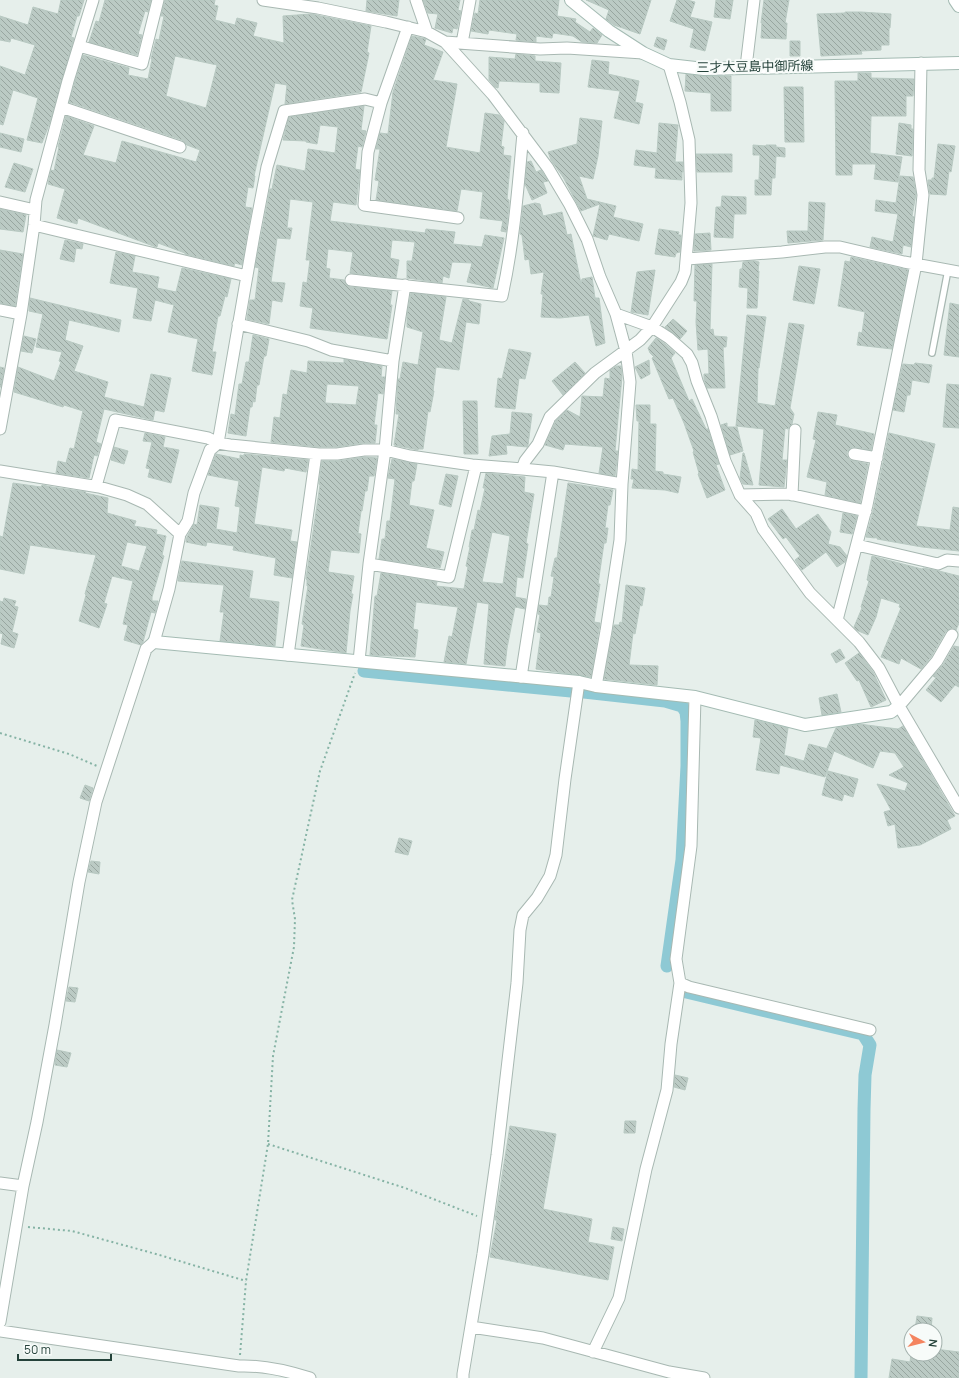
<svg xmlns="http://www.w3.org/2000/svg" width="959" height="1378" viewBox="0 0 959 1378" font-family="Manrope,'Noto Sans JP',sans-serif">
	<defs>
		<pattern id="building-back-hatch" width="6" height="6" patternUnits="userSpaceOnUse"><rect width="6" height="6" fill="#bbcac4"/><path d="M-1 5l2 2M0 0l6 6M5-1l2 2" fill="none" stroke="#98a6a0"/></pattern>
	</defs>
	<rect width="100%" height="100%" fill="#e6efeb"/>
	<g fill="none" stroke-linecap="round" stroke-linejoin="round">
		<path stroke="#8ec9d4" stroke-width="13" d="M364 671 571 691
			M584 692 665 701 682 706 686 712 687 721V766L682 860 667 966
			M682 991 863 1034 870 1045 865 1075 864 1109 861 1378"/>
	</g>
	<path fill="url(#building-back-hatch)" stroke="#b8c9c2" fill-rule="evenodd" d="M61 0H84L79 16H77L71 37 74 38 50 122 42 143 27 140 38 98 13 90 3 125 0 124V66L25 75 35 45 11 38 10 42 0 40V16L28 25 33 7 58 14Z
		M105 0H151L148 12 145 11 138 34 142 35 137 55 89 42 96 21 99 22Z
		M165 0H215L214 5 218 6 215 20 235 25 237 18 257 23 253 36 284 43 283 16 311 14 371 26 367 52 369 53 361 92 285 104 287 85 275 83 254 176H255L253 188 248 187 245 207 252 208 242 265 235 263 234 266 185 254V253L158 243 157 247H156L78 218 77 224 57 218 65 189 48 184 51 170 54 171 59 147H58L66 116 94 126 83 155 116 163 122 141 196 162 200 150 187 145 182 140 69 102 83 55 129 68 128 75 148 79 152 59H151L156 39 159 40 164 16H161ZM175 56 217 65 206 108 166 96Z
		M367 0H399L397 16 366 11Z
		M423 0H460L458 10 461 11 457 29 453 28 452 33 435 28 438 14 428 13Z
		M480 0H559L557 16 576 19 575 22 590 32 593 28 602 35 597 43 582 42 573 36 553 33 552 38 536 36V42L516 40 517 34 489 30 488 34 471 31 475 13 478 14Z
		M586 0H651L640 34 614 25 606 19 609 10Z
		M677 0H687L695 2 690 17 712 22 705 51 690 47 694 29 670 21Z
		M716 0H733L730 19 714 17Z
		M764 0H789L785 23H787L786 39 761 38 762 23H761Z
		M845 12H861L891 14 890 28H889V45H881V50L861 51 862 54 821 56 817 14 845 13Z
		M412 36 426 39 424 45 443 52 433 80 457 84 446 147 480 153 485 113 499 115 504 121 501 146 504 147 503 155 511 156 507 199 509 200V206L506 232 501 231 503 221 480 218 483 192 461 189 457 211 376 200 379 181 375 180 380 149H376L380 133 388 134 393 92Z
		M657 37 667 40 664 50 654 46Z
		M790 41H800V56H790Z
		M516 54 535 56V61L561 63 559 93 540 92V83L499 81 498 88 495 87 489 80V57L515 59Z
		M592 60 609 62 608 74 639 81 635 102 643 104 639 124 614 118 620 91 588 87Z
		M858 73H871V78L914 79 913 96H906V116H871L870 153 902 157 898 182 874 179 876 164H852V175H836L835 81H858Z
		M686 74 704 76H731V111H711V93L685 91Z
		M784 87H803L804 142H785Z
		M364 106 361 130 366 131 362 147 358 146 355 169 360 170 356 205 333 202 330 221 425 233 426 229 455 232 453 244 482 247 485 235 504 238 493 288 467 282 472 263 452 262 449 278 443 276 442 283 407 278V261H412L415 242 392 240 390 258 399 260 396 278 350 273 353 252 328 249 326 268 330 269 329 278 344 280 347 285 350 287 392 291 390 305H392L387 339 310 328 313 308 300 306 303 282 307 283 310 260H306L313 202 290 199 287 228H292L290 239 277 238 271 282 285 283 282 302 272 300 269 324 247 319 250 300H255L259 268 255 267 270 189H272L277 165 305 171 308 149 335 153 338 127 320 125 317 144 306 142V141L283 140 289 117Z
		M580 118 602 121 598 156 593 179 579 176 587 199 616 206 613 217 643 224 639 241 609 234 607 240 593 236 600 204 581 211 563 177 551 160 548 152 577 144Z
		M659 123 678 125 675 162H683V172H682V180L655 178 656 168 634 165 636 150 657 153Z
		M899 123 911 125V129H913L912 156 896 154Z
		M0 133 24 139 21 152 0 147Z
		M938 144 955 146 951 172 949 171 946 195 930 194 928 180H932V178H934Z
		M753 145 766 146V145H776V147L785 148V157L776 156 775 178H772L771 195H755V180H759L760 155H753Z
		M696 154H732V172H697Z
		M531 161 536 172 541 170 548 181 543 182 547 193 532 200 525 184 527 162Z
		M14 163 33 169 25 192 5 187Z
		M900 176 913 177 916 194 912 216 914 217 911 247 903 245 902 254 870 247 872 237 893 242 898 214 875 211 876 200 896 203Z
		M722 196 746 197V214H734L733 238 714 237 716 207H721Z
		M809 202 825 203 823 240 788 243 787 231H808Z
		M535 203 540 204 543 216 562 212 567 235 571 234 581 284 582 279 592 277 595 298H599L605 343 596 346 589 315 560 318 541 317 543 294H541L544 272 531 274 529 259 525 260 522 235 520 234 523 206Z
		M0 209 26 215 23 232 0 229Z
		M659 229 679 232 678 235H681L680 252 676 253 675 257 655 254Z
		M710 233 711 250 694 251 695 234Z
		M65 240 83 244 82 249 76 248 74 262 60 259Z
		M0 250 23 254 15 306 0 303Z
		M116 252 135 256 132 272 159 277 157 288 176 292 182 268 231 279 227 297 225 296 220 316H218L212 352H216L212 375 192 371 198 339 168 332 174 305 155 300 151 321 133 318 138 288 110 283Z
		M851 257 908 270 892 349 857 345 859 332 862 333 865 312 838 306 845 261 850 262Z
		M754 261 759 262 758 271H759L757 308H747L748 288 739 287 740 269H742L743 262Z
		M712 264 710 330 713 329 714 336 727 337 726 347H723L725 388H707L704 379V374H709L708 349 698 350 696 322 697 301H694L695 265Z
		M799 266 820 269 814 304 793 300Z
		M655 270 648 315 631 312 637 272Z
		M411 293 446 297 439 340 452 343 463 299 469 300V301L481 304 479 324 466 322 459 370 436 367 433 391H434L430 412 428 411 423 449H418V450L394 445 399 414H396L398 379H400L403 362 418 365 423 332 407 327V315Z
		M30 298 121 320 119 332 69 320 65 340 83 346 74 371 108 382 104 397 144 407 151 374 171 378 164 412 155 410 153 420 104 409 96 442 101 444 97 456 94 455 89 478 56 473 58 461 66 463 70 448 74 449 83 411 64 405 63 407 14 392 18 367 54 381 61 362 59 361 62 352 36 347 43 314 29 311Z
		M950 303 959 305V357L944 355Z
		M747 315 766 317 759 368H758L757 403 775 406 789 323 804 325 790 408 794 414 792 424 788 429 785 428 782 460H787L784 487 759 485 764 429 736 426Z
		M673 319 687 331 680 339 665 327Z
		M253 335 269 339 266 356H264L259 385H257L255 402 253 401 252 407H250L246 436 228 433 231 414 235 415 239 384H242L246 362H249Z
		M24 336 36 339 32 353 21 351Z
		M656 338 665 344 675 353 671 358 689 401 692 399 706 429H708L719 464 716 465 725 490 707 498 698 474 699 473 693 452 694 451 684 423 673 398 669 399 652 358 654 357 650 353 648 348Z
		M509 349 531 353 525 379 519 378 515 409 495 407 498 378 502 379Z
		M344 359 382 366 381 377H385L383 394 378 393 374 425H377L375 443H363L336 447H319L271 442 274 417 280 418 283 394 287 395 291 370 307 373 308 361 344 363ZM327 384 359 386 356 405 325 403Z
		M649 360 650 374 641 379 635 367Z
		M575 362 585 373 563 395 552 381Z
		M915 363 932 365 929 383 912 380 910 395H907L904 412 893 410 903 364 914 365Z
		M617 366H621L622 377 618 418 615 451H618L615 476 599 473 603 447 565 444 563 450 545 445 556 421 567 410 580 417 582 396 603 397 605 378 610 379V370Z
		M0 367 4 368 1 387H0Z
		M947 384 959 385V428L943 427Z
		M463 401H477L478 454H464Z
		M636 405H650V424H656L655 471 663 472V474L681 477 678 493 665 490 632 488 634 479H631L632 469 638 470 639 421H637Z
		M512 412 532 414 528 445 527 447 506 445 507 454 489 456 492 436 510 434Z
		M818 412 837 415 835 425 874 434 871 450 852 447 847 452V456L850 460 868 464 860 503 825 495 827 482 807 477 816 440 813 439Z
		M727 423V427H737L743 451 730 455 721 425Z
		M145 433 165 437 163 447 179 450 171 483 148 477 150 469 146 468 152 442 143 441Z
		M889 433 935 444 916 526 950 530 953 507 959 508V551L922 547 877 539V537L875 538 866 537 873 512Z
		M114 447 128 451 124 464 111 460Z
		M743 453H744L753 485 743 484 740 478Z
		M216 454 240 459V455L244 456V454L308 460 306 472 285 468 284 471 262 467 254 524 292 530 290 541 297 542 292 578 274 575 276 558 233 550 234 546 207 542 206 546 186 542 187 537 194 524 197 525 200 505 219 508 216 529 237 533 240 507 235 506 239 481 208 475Z
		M365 457 377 458 374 476H369L367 491H365L362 511H361L358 533 361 534 359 553 331 550 328 572 354 576 351 594H353L350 611 346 653 301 646 304 625 302 624 308 586H307V580L306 579 320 485 319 484 322 461H338Z
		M392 459 417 464 414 481H412L409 505 434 510 426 548 444 552 440 568 379 559 382 539H385L387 521H390L395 479 388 478Z
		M486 473 525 477 524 492 534 494 526 543 528 544 523 578 517 577 515 597 526 599 525 609 515 607 507 648 505 666 484 664 489 604 477 602 466 664 444 662 449 636 452 637 458 607 416 602 413 629 418 630 415 657 370 655 375 596H377L381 573 437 582 436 586 464 589 468 567 466 566 470 547H469L472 530H474L478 510 480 511 485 488H483ZM492 532 510 536 503 584 482 582Z
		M446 474 458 476 451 507 439 504Z
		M13 483 41 487 42 485 52 487 86 492 85 493 108 498 107 513 136 521 134 526 157 530 156 534 166 536 162 555 164 556 152 597V601H158L155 613 151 612 143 642 141 645 124 640 128 625 123 624 133 581 112 576 104 603 107 604 99 628 79 621 86 595 85 594 96 555 30 545 24 574 0 569V536L3 537ZM127 542 147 546 139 571 121 566Z
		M568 483 613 490 610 505H608L605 528H608L606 543H604L598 584H600L594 622 600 623 591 677 536 669 541 633 537 632 540 615 538 614 539 605 548 606 549 597H551L554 577 551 576 555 558H557Z
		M782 509 796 529 818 514 831 532 828 544 840 547 847 556 845 562 837 567 826 552 802 570 795 560 800 556 786 537 783 539 768 519Z
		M843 513 857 516 852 534 840 532Z
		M872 556 922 569 923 568 939 571 959 576V623L956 630 952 628 946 631 931 657 921 669 901 658 899 664 881 657 901 608 899 607 900 604 881 598 876 617 868 635 856 630 854 627 862 608 861 607 869 581 867 580Z
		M182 561 253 571 249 598 279 602 275 646 220 641 224 612H220L224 585 178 581Z
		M626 585 645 588 642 606 640 605 635 634 633 633 629 665 658 666 657 685 604 679 614 625H619L620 622 622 623Z
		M4 598 16 601 14 606 18 607 12 632 18 634 14 648 1 644 3 634 0 633V601L3 602Z
		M954 646 959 647V687L955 685 941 702 926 690 936 678 933 676 943 665Z
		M840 649 845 658 836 663 831 654Z
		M859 653 873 672 886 700 871 707 859 680 857 681 845 663Z
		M837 694 841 712 822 715 819 698Z
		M755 720 788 728 784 755 804 761 809 744 832 750 827 748 836 728 859 724 898 729 903 726 955 816 947 820 951 829 920 845 898 848 895 824 888 826 884 812 891 810 877 784 905 791 908 783 889 775 904 767 895 753 880 751 873 768 834 751 825 777 780 765 779 774 756 770 761 738 753 737Z
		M828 771 858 779 853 797 844 794 842 801 822 795Z
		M85 785 93 788 89 801 80 798Z
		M399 838 412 841 408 855 395 852Z
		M91 861 100 862 99 874 88 872Z
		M69 987 78 988 75 1002 66 1001Z
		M57 1050 71 1053 67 1067 55 1065Z
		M675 1075 688 1078 685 1090 674 1087Z
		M625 1121H636L635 1133H624Z
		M510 1126 556 1134 543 1209 592 1219 588 1242 614 1247 608 1280 490 1257 497 1220H495Z
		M613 1227 624 1229 622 1241 611 1239Z
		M917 1316 932 1318 931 1330H915Z
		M935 1349 959 1352V1378H889L892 1359 910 1362 911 1354H935Z"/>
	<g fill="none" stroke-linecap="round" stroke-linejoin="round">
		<defs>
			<path id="lane" d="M932 353 948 270"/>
			<path id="street" d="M263 0 318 8 386 22 427 32 445 42 493 95 548 168 570 205 587 239 600 277 616 314 626 351 630 382 622 484 620 540 606 631 596 686
				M416 0 427 32
				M408 27 381 103 368 152 364 205 458 218
				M445 42 540 49 567 48 643 53
				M462 43 470 0
				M79 46 142 64 158 0
				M746 67 754 0
				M61 107 180 147
				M0 202 35 210
				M34 225 247 276
				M687 259 782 252 825 247H840L904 262 959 272
				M351 280 502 296C514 242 518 188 523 133
				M0 310 21 314
				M616 314 652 327 669 338 687 354 692 363 697 381 711 416 725 461 740 495 756 513 763 529 810 593 859 642 879 668 899 706 959 808
				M238 324 308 341 331 350 393 361
				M0 429 21 314 34 225 36 200 68 81 93 0
				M854 454 877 458
				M522 469 525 461 538 444 550 417 595 373 640 340 652 327 681 282 685 272 691 203 689 140 680 102 669 65
				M0 471 99 487 127 495 147 504 180 534
				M96 486 115 420 208 438 218 443 230 445 319 454H337L364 450H385L410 456 472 465 522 469 553 472 622 484
				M740 495 789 494 866 511
				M792 495 795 430
				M857 545 938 564 947 560 959 561
				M369 564 449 577 476 466
				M837 620 867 505 916 264 923 195 919 170 921 63
				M288 655 316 454
				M359 661 369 564 385 450 393 361 405 285
				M521 677 553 472
				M695 697 691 846 676 959 680 983 689 987 870 1030
				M899 706 937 661 952 635
				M0 1183 23 1186
				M0 1322 23 1186 37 1122 55 1025 79 882 96 802 146 649 154 642 169 589 180 534 188 521 194 493 210 450 218 443 254 235 267 167 284 111 365 99 381 103
				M471 1327 543 1338 669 1372 704 1378
				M0 1331 239 1366C262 1365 288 1371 310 1378
				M593 1352 619 1298 646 1169 667 1090 671 1044 680 983
				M463 1378V1374L483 1254 497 1155 517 983 520 930 523 915 537 898 550 876 556 855 565 779 579 682"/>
			<path id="secondary" d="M571 0 609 31 643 53 669 65 704 69 959 63
				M955 0 959 6
				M154 642 579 682 596 686 695 697 805 725 891 712 899 706"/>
		</defs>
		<use href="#lane" stroke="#a8b8b2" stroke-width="8"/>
		<use href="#street" stroke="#a8b8b2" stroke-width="13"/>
		<use href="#secondary" stroke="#a4bbb3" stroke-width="14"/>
		<path stroke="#86b3a5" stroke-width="2" stroke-dasharray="2 3" stroke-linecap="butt" d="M0 733 69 754 97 766
			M268 1144 405 1188 477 1216
			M28 1227 72 1231 156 1254 246 1281
			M240 1355 246 1281 268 1144 273 1056 294 947 295 919 292 900 320 771 355 673"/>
		<use href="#lane" stroke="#fff" stroke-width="5.5"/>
		<use href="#street" stroke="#fff" stroke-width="11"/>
		<use href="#secondary" stroke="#fff" stroke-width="12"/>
	</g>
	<g text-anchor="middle" stroke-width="4" stroke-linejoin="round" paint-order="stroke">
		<g font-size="13" fill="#24423a" stroke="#f7fbf9">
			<text transform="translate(755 66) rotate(-1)" y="5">三才大豆島中御所線</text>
		</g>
	</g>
	<g transform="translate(923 1342) rotate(97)"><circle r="19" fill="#f7fbf9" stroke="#a3b1ad"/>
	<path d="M0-3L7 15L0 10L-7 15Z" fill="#f4845f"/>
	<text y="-6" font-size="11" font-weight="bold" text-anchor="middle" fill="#24423a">N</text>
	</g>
	<path d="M18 1354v6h93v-6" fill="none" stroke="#24423a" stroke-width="2"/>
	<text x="24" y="1354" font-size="12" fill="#24423a" stroke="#f7fbf9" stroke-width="3" paint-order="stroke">50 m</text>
</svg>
